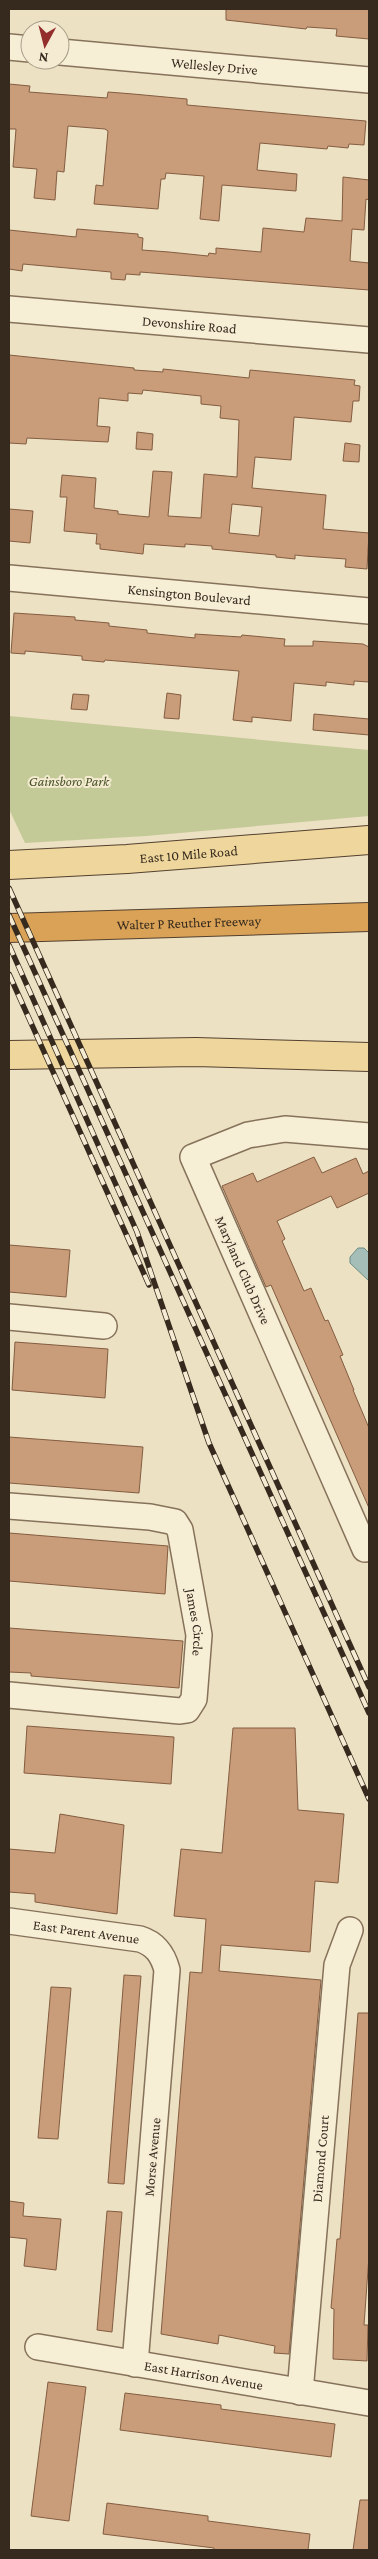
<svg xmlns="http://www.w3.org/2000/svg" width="378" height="2559" viewBox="0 0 378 2559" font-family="'Crimson Pro',serif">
	<rect width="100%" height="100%" fill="#ece1c3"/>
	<path fill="#c3ca97" d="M9 716 369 750V816L146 836 25 843 9 809Z"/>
	<path fill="#a5bfb8" stroke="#6c8d85" d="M358 1248H364L369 1253V1281L350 1263V1257Z"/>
	<path fill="#c99c7a" stroke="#845d41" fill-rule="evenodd" d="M226 9H369V39L336 36 337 29 307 27 306 29 226 20Z
		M9 84 30 86 29 92 107 98 108 92 133 94 187 99V105L366 121 364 145 349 144 348 148 328 146 327 149 260 143 257 170 297 174 296 191 222 185 219 221 200 219 204 176 166 173 165 179H161L158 209 94 204 96 185 103 186 108 131 105 129 68 126 64 172 57 171 55 200 34 198 37 169 13 167 16 129H9Z
		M343 177 369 180V200L366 199 364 230 352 229 350 261 369 263V290L140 272V275L126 274 125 280 111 279V272L23 264 22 271 9 269V230L76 237 77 229 138 234V237L143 238 142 250 169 252 208 256 209 253 216 254V248L261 252 263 228 304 232 306 218 342 221Z
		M9 355 134 368V370L163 372V369L249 378 250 370 355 380 354 385 360 386 359 401H353L351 422 294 417 291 460 255 457 252 488 326 495 323 529 369 533 367 569 345 567 346 559 304 556 295 555V559L276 557V555L212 549V546L185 544V547L144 544 143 554 100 549V544H96L97 534 64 531 67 497H60L62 475 96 478 94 508 118 511V514L149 517 153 471 172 472 168 516 201 518 204 474 237 477 239 420 220 418 221 406 201 404V396L143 390 142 394 128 393V401L99 398 97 426 110 427 108 442 27 438 26 444 9 443ZM232 504 262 507 259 536 229 533Z
		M137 432 153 434 152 450 136 449Z
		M345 443 360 445 359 462 343 461Z
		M9 509 33 511 30 543 9 541Z
		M14 613 75 617V620L109 623V626L147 630V633L195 638V634L241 637 242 635 285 639 284 646H313V641L363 644 369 647V682L354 681V685L326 682V686L294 683 291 721 252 717V722L233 720 239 671 105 660 104 662 82 660V656L25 651V654L11 653Z
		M167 693 181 695 179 719 164 718Z
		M73 694 89 695 87 710 71 709Z
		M314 714 369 719V735L313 730Z
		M314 1157 322 1173 356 1158 363 1174 369 1171V1193L337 1208 331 1196 277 1221 285 1239 282 1241 304 1291 311 1288 325 1321 328 1320 343 1355 340 1356 354 1390H353L369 1428V1508L271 1285 266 1287 222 1186 253 1173 257 1182Z
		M9 1245 70 1250 66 1297 9 1292Z
		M15 1342 108 1349 105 1398 12 1390Z
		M9 1437 143 1447 139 1493 9 1483Z
		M9 1533 168 1546 165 1594 9 1581Z
		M9 1628 183 1641 179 1688 31 1676V1673L9 1672Z
		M27 1726 174 1737 171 1784 24 1773Z
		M233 1728H295L298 1810 344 1814 338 1883 315 1881 310 1952 221 1945 219 1971 321 1980 289 2354 274 2353 275 2346 219 2335 218 2344 161 2334 190 1972 202 1973 206 1919 174 1916 181 1849 222 1853Z
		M60 1814 124 1825 117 1914 35 1902V1894L9 1892V1849L55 1853Z
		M124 1975 141 1976 124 2184 108 2183Z
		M51 1987 71 1988 58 2139 38 2138Z
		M358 2013H369V2256L364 2325H368L367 2361 333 2359 334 2309 331 2308 337 2239H340Z
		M9 2201 24 2203 23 2216 61 2219 56 2270 24 2266 27 2239 9 2237Z
		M107 2211 122 2212 112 2332 97 2330Z
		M48 2382 86 2387 69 2521 31 2516Z
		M125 2393 221 2405V2409L335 2424 331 2457 120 2430Z
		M360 2500H369V2550H353Z
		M107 2503 208 2516V2521L310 2534 308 2550H214V2548L103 2534Z"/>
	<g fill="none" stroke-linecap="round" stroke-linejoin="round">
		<defs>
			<g id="minor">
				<path d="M9 47 30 49"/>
				<path id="s1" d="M60 52 369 80"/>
				<path id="s2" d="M9 309 369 340"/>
				<path id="s3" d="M9 578 369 611"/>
				<path d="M9 1317 104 1326"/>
				<path id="s4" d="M9 1506 150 1517 175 1522 180 1530 199 1635 194 1699 187 1710 180 1711 9 1695"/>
				<path d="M365 1549 193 1157 248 1135 285 1129 369 1136"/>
				<path id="s5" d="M9 1921 140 1939C156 1944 163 1955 167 1970L135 2364"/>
				<path id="s6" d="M38 2347 369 2403"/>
				<path id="s7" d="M300 2392 337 1965 350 1930"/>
			</g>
			<g id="major">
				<path id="s8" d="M9 865 127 859 369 840"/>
				<path d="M9 1055 196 1052 369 1057"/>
			</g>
			<g id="highway">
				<path id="s9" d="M9 928 369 917"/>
			</g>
		</defs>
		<use href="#minor" stroke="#86725a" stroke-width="28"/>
		<use href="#major" stroke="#54402f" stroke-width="30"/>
		<use href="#highway" stroke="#54402f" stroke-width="30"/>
		<use href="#minor" stroke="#f7eed6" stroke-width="25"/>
		<use href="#major" stroke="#eed69c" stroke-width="28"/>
		<use href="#highway" stroke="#d9a256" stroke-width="28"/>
		<defs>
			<path id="rail" d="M9 888 369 1687
				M9 915 369 1713
				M9 945 137 1232 209 1443 369 1799
				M9 974 149 1285"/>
		</defs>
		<use href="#rail" stroke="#362a1e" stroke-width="5.5"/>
		<use href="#rail" stroke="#f4ebd2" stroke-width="4" stroke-dasharray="11" stroke-linecap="butt"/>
	</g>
	<g text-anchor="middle" stroke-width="4" stroke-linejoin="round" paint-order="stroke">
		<g font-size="14" fill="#362a1e" stroke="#f4ebd2">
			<text dy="5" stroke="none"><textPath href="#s1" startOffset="155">Wellesley Drive</textPath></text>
			<text dy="5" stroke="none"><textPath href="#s2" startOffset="181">Devonshire Road</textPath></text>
			<text dy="5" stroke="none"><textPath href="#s3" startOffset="181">Kensington Boulevard</textPath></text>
			<text dy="5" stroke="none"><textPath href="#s8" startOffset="180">East 10 Mile Road</textPath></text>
			<text dy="5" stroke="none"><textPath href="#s9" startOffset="180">Walter P Reuther Freeway</textPath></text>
			<text transform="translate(243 1270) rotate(66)" y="5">Maryland Club Drive</text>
			<text dy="5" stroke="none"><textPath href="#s4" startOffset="270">James Circle</textPath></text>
			<text dy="5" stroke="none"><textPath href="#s5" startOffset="78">East Parent Avenue</textPath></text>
			<text transform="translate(152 2157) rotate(-85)" y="5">Morse Avenue</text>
			<text dy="5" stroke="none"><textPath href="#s7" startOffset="234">Diamond Court</textPath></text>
			<text dy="5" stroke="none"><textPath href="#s6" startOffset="168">East Harrison Avenue</textPath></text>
		</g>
		<g font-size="14" font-style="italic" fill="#465225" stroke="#f4ebd2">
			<text x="69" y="786">Gainsboro Park</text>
		</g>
	</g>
	<rect width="378" height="2559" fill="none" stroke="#362a1e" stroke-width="20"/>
	<g transform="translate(45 45) rotate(187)"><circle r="24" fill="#f4ebd2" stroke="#a89e8a"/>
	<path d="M0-4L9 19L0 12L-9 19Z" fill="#932e2d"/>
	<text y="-8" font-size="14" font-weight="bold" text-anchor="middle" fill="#362a1e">N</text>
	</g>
</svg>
